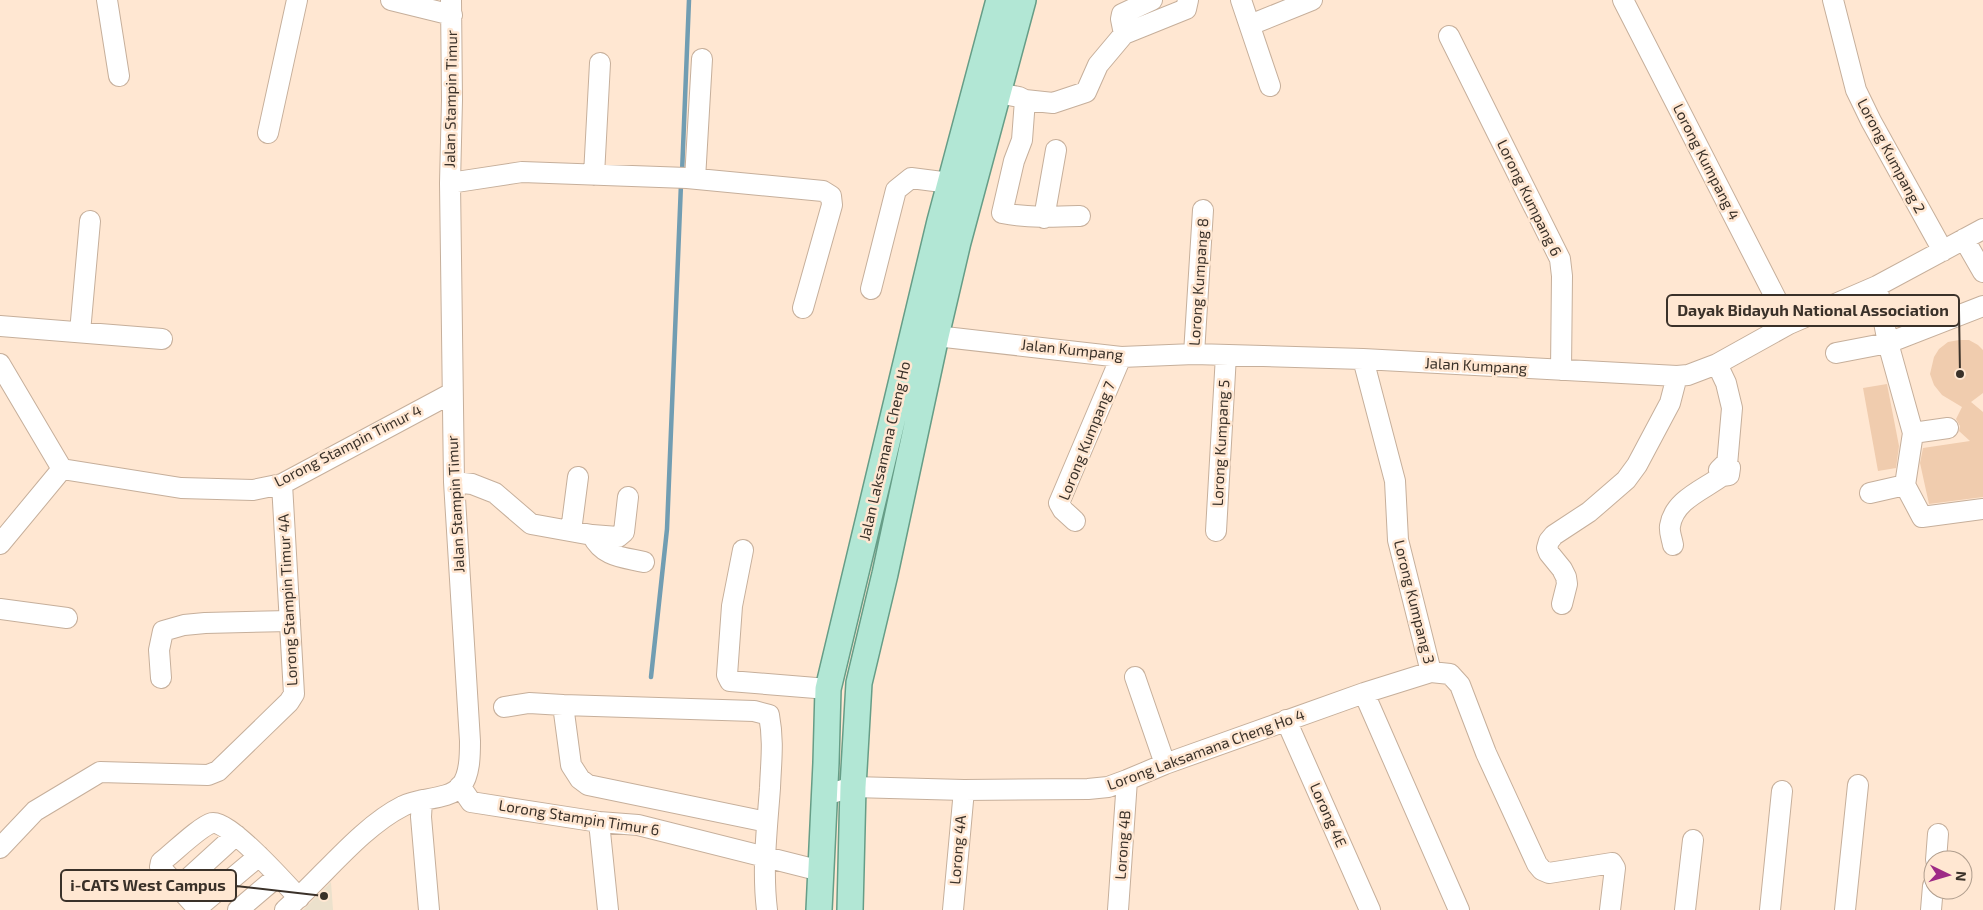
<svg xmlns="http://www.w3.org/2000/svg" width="1983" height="910" viewBox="0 0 1983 910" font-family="'Exo 2',sans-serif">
	<rect width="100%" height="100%" fill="#ffe7d2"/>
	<path fill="#ece1cc" d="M331 882 333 910H303Z"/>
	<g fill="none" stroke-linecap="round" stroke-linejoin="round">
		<path stroke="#719db2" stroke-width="4.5" d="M682 173 689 0
			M651 677 667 529 681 184"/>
	</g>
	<path fill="#f0ccae" d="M1959 340H1969L1978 345 1983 350V393L1971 402 1983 412V497L1929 504 1920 463 1923 448 1970 441 1959 431 1960 426 1956 419 1962 407 1942 395 1934 385 1930 374 1934 357 1939 349 1948 342Z
		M1887 384 1899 446 1896 468 1878 471 1863 388Z"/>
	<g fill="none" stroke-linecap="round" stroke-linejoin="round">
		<defs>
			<path id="minor" d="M107 0 119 76
				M391 0 452 15
				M1241 0 1270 86
				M1623 0 1789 324
				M1833 0 1856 90 1871 121 1943 251
				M1250 25 1312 0
				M1124 34 1121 19 1122 14 1152 0
				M1449 36 1560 259 1562 276 1561 370
				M998 93 1019 97 1025 100 1022 140 1014 161 1002 213C1028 218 1053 217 1080 216
				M1025 100 1053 103 1086 92 1098 65 1124 34 1186 9 1188 0
				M268 133 297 0
				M594 175 600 63
				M695 179 702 59
				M450 183 522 172 687 178 823 191 831 196 832 205 803 308
				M1044 218 1056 150
				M1964 239 1983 272
				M1877 286 1888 343 1913 433 1905 485 1922 517 1983 509
				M871 289 896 190 911 178 950 183
				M0 326 162 339
				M80 332 90 221
				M936 336 1121 357 1194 354 1363 359 1677 376 1688 375 1717 364 1789 324 1877 286 1983 229
				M1836 353 1888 343 1983 306
				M1194 354 1203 210
				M1363 359 1395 481 1398 540 1431 672
				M0 364 62 469
				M1717 364 1726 383 1732 408 1727 465
				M1913 433 1948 428
				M62 469 181 488 253 490 282 484 452 393
				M454 482 472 484 495 493 531 524 592 535C603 557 622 557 644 562
				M1870 493 1905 485
				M1075 521 1063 510 1059 503 1121 357
				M571 531 578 477
				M1216 531 1226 355
				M592 535 618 537 624 532 628 497
				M0 544 62 469
				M1673 545C1672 539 1669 532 1670 526 1674 500 1703 490 1722 476L1729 475 1730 468 1724 465 1719 470 1722 476
				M743 550 732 606 727 675 730 681 828 689
				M1562 604 1567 584 1566 577 1562 569 1549 553 1547 548 1549 541 1554 535 1589 512 1626 480 1637 465 1670 403 1677 376
				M0 609 67 618
				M1135 677 1165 764
				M161 678 159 650 163 631 184 625 205 623 290 621
				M1364 693 1459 910
				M563 705 754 711 769 715C774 742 771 761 770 788 767 829 762 869 767 910
				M504 707 529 703 563 705 571 765 580 779 588 785 767 822
				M1286 720 1370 910
				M460 786 471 802 599 822 638 825 821 871
				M825 795 853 787 964 790 1088 789 1108 787 1127 780 1165 764 1364 693 1431 672 1450 674 1460 685 1486 753 1537 864 1542 870 1549 873 1612 863 1615 868 1610 910
				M422 800 421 817 429 910
				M599 822 608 910
				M0 848 35 811 100 772 208 775 218 771 289 702 294 694 282 484
				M1936 860 1938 834
				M179 887 236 835
				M197 908 259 856
				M199 910 160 867 161 862 166 858C176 850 201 826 212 823 228 819 287 885 299 898
				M238 910 278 876
				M285 910C322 878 361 827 403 806 419 797 448 801 461 786 470 775 470 755 470 741L454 482 450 183 452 100 451 0
				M953 910 964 790
				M1118 910 1127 780
				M1685 910 1693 840
				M1770 910 1782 791
				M1845 910 1858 785
				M1931 910 1933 886"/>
			<path id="major" d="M819 910 826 763 828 689 940 221 999 0
				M850 910 853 787 859 683 885 574 936 336 958 242 1023 0"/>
		</defs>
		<use href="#minor" stroke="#c6af9b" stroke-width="22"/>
		<use href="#major" stroke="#669d87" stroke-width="28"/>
		<use href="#minor" stroke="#fff" stroke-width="20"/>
		<use href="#major" stroke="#b2e7d5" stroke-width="25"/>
	</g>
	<g text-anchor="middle" stroke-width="5" stroke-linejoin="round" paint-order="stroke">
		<g font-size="15" fill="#3a3129" stroke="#ffe7d2">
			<text transform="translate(451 99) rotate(-89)" y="5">Jalan Stampin Timur</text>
			<text transform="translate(1891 156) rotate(62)" y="5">Lorong Kumpang 2</text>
			<text transform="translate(1706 162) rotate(63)" y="5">Lorong Kumpang 4</text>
			<text transform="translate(1529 198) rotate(64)" y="5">Lorong Kumpang 6</text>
			<text transform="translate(1199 282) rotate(-86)" y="5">Lorong Kumpang 8</text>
			<text transform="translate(1072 350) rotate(6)" y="5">Jalan Kumpang</text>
			<text transform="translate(1476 366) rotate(3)" y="5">Jalan Kumpang</text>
			<text transform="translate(1087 441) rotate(-68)" y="5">Lorong Kumpang 7</text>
			<text transform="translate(1221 443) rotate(-87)" y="5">Lorong Kumpang 5</text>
			<text transform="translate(348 446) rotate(-27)" y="5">Lorong Stampin Timur 4</text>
			<text transform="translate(885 451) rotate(-77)" y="5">Jalan Laksamana Cheng Ho</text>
			<text transform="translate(456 504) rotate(-93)" y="5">Jalan Stampin Timur</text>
			<text transform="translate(288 600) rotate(-93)" y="5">Lorong Stampin Timur 4A</text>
			<text transform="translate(1414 602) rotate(76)" y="5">Lorong Kumpang 3</text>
			<text transform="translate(1206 750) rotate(-20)" y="5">Lorong Laksamana Cheng Ho 4</text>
			<text transform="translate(1328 815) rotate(66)" y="5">Lorong 4E</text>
			<text transform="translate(579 818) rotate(9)" y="5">Lorong Stampin Timur 6</text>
			<text transform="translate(1123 845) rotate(-86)" y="5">Lorong 4B</text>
			<text transform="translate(958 850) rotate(-85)" y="5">Lorong 4A</text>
		</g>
	</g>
	<path fill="none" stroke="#3a3129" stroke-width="2" d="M1960 374L1959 310M324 896L236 886"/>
	<g fill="#3a3129" stroke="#ffe7d2" stroke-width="2">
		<circle cx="1960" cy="374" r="5"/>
		<circle cx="324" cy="896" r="5"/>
	</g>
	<g fill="#ffe7d2" stroke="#3a3129" stroke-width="2">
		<rect x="1667" y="295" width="292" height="31" rx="5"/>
		<rect x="61" y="870" width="175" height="31" rx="5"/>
	</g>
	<g font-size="16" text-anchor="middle" font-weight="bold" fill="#3a3129">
		<text x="1813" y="316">Dayak Bidayuh National Association</text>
		<text x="148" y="891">i-CATS West Campus</text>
	</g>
	<g transform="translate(1948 875) rotate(95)"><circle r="24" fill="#ffe7d2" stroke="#b09e8e"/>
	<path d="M0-4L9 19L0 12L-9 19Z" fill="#9e2a86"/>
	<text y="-8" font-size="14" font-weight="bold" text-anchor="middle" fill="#3a3129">N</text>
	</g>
</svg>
